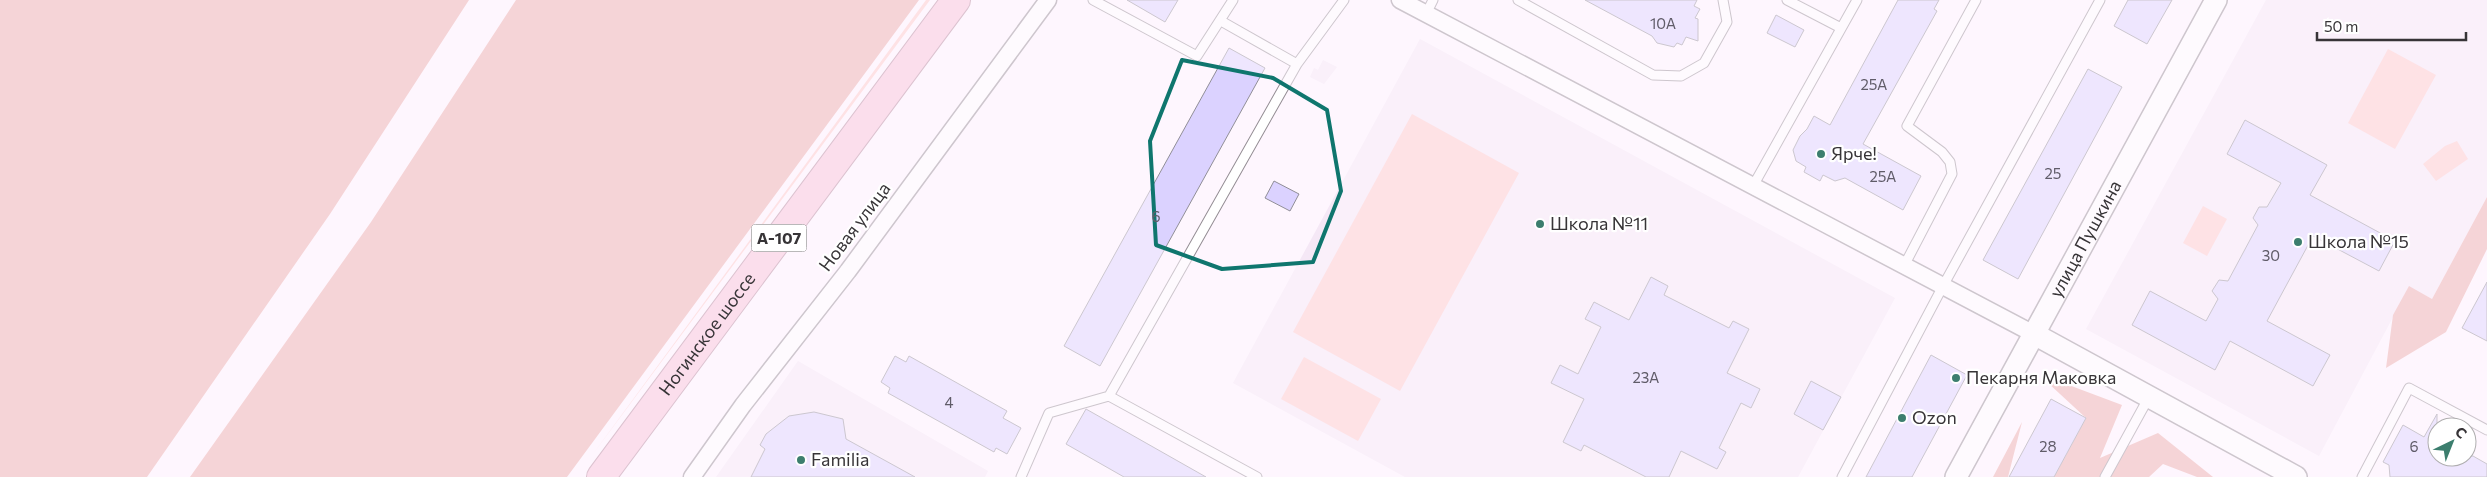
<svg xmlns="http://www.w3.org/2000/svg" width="2487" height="477" viewBox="0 0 2487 477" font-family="Commissioner,sans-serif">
	<rect width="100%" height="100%" fill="#fef6fe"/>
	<path fill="#f5e8f6" d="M2266 0H2487V197L2432 299 2409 287 2319 456 2086 329Z
		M1420 39 1895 298 1798 477H1405L1233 383Z
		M1323 60 1337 67 1324 84 1310 77 1314 68 1318 70Z
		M798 361 988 471 985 477H716Z"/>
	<path fill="#ffcac7" d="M926 0H930L590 458Z
		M2388 49 2436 75 2395 149 2348 123Z
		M1412 114 1519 173 1400 391 1293 332Z
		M2457 141 2468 159 2436 181 2423 164 2445 146Z
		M2203 206 2227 219 2207 256 2183 243Z
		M1304 357 1381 399 1358 441 1281 399Z"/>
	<path fill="#ecaba8" d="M0 0H469L330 214 147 477H0Z
		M516 0H919L567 477H190L371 222Z
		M2487 197V249L2446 332 2386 368 2393 315 2409 286 2432 299Z
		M2050 378 2122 405 2100 458 2158 433 2213 477H2197L2163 464 2149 477H2054L2086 418 2047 382Z
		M2022 422 2008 477H1993Z"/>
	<path fill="#dbd2ff" stroke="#908e97" d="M1127 0H1178L1165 22Z
		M1585 0H1697L1694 6 1700 9 1695 18 1698 19V41L1686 37 1682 45 1677 43 1674 47 1657 43 1652 36Z
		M1898 0H1939L1934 9 1937 11 1863 144 1921 176 1903 210 1845 178 1835 181 1823 175 1820 181 1804 172 1806 167 1796 161 1793 150 1800 136 1807 129 1814 116 1830 125Z
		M2128 0H2172L2147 44 2114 26Z
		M1776 15 1804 30 1795 47 1767 33Z
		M1229 48 1265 68 1100 366 1064 346Z
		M2088 69 2122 87 2018 279 1983 260Z
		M2245 120 2327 165 2310 195 2395 241 2379 271 2313 236 2267 321 2330 355 2313 386 2230 341 2215 370 2132 325 2150 291 2206 321 2218 299 2212 291 2219 280 2228 281 2258 225 2253 218 2259 207H2267L2281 183 2227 154Z
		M1274 181 1299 194 1290 211 1265 198Z
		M1651 277 1668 286 1664 295 1729 328 1733 321 1749 329 1727 373 1760 389 1751 408 1741 403 1719 448 1726 452 1717 469 1681 451 1669 477H1646L1584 445 1581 451 1563 442 1584 399 1551 383 1560 365 1578 374 1601 327 1585 319 1594 302 1629 320Z
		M2487 282V341L2462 328Z
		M1931 355 1967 375 1912 477H1866Z
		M895 356 906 362 909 356 1007 411 1003 418 1021 428 1007 454 996 448 994 452 888 393 890 388 881 382Z
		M1811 381 1841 397 1823 430 1794 414Z
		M2051 399 2086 418 2054 477H2009Z
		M1086 409 1206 477H1124L1066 444Z
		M814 412 843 419 846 439 915 477H751L765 449 760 445 766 434 789 416Z
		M2437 414V457L2473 456 2487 464V477H2390L2389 465 2383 462 2403 425 2424 437Z"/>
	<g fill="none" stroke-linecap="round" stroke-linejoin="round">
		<defs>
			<path id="service" d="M1093 0 1197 56 1233 0
				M1518 0 1653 75 1681 76 1704 63 1727 22 1723 0
				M1787 0 1841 28
				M1426 14 1433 0
				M1221 21 1297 64
				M1753 186 1857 0
				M1904 266 1952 174 1950 162 1942 152 1907 126 1976 0
				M1109 396 1257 477
				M1021 477 1049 413 1109 396 1297 64 1344 0
				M1842 477 1943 286 2100 0
				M2105 477 2149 397
				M2362 477 2409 388 2487 430"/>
			<path id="minor" d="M1400 0 2034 334
				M692 477 743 405 848 271 1048 0"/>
			<g id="tertiary">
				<path d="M2034 334 2296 477"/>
				<path id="s1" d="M1956 477 2216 0"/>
			</g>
			<g id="trunk">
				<path id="s2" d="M601 477 956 0"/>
			</g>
		</defs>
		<use href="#service" stroke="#948d94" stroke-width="11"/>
		<use href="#minor" stroke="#948d94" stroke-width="19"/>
		<use href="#tertiary" stroke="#948d94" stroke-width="24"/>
		<use href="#trunk" stroke="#b48599" stroke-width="30"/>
		<use href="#service" stroke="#fff" stroke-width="9"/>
		<use href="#minor" stroke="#fff" stroke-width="16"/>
		<use href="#tertiary" stroke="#fff" stroke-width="21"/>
		<use href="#trunk" stroke="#f8c0d8" stroke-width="28"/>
	</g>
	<path d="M0 0H2487V477H0ZM1182 60 1273 78 1327 110 1341 191 1313 262 1222 269 1156 245 1150 141Z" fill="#fef6fe" fill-opacity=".55" fill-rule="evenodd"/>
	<path fill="none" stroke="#0f766e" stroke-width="4" stroke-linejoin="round" d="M1182 60 1273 78 1327 110 1341 191 1313 262 1222 269 1156 245 1150 141Z"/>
	<g fill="#3c7e6e" stroke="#fff" stroke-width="2">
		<circle cx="1821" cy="154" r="5"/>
		<circle cx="1540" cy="224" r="5"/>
		<circle cx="2298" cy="242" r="5"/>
		<circle cx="1956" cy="378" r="5"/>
		<circle cx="1902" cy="418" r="5"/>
		<circle cx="801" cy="460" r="5"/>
	</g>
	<g text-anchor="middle" stroke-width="4.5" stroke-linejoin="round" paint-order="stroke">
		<g font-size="15" fill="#605c69">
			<text x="1663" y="29">10А</text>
			<text x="1874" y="90">25А</text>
			<text x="2053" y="179">25</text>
			<text x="1883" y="182">25А</text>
			<text x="1156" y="222">6</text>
			<text x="2271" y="261">30</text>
			<text x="1646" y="383">23А</text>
			<text x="949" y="408">4</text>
			<text x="2048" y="452">28</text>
			<text x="2414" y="452">6</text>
		</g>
		<rect fill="#fff" stroke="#737173" stroke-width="1" x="751.5" y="224.5" width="55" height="27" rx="4"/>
		<g font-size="16" font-weight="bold" fill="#373437">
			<text x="779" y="244">А-107</text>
		</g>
		<g font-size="18" fill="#373437" stroke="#fff" text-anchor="start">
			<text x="1831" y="160">Ярче!</text>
			<text x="1550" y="230">Школа №11</text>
			<text x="2308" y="248">Школа №15</text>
			<text x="1966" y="384">Пекарня Маковка</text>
			<text x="1912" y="424">Ozon</text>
			<text x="811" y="466">Familia</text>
		</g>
		<g font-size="18" fill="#373437" stroke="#fff">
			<text transform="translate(855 227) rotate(-53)" y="6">Новая улица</text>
			<text dy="6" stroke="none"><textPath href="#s1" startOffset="271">улица Пушкина</textPath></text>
			<text dy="6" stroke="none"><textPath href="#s2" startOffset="178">Ногинское шоссе</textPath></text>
		</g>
	</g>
	<g transform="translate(2452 442) rotate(43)"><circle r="24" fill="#ffffff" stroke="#afaeaf"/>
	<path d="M0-4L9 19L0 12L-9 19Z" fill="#3c7e6e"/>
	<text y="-8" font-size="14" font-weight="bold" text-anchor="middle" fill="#373437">С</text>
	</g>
	<path d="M2317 32v8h149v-8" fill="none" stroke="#373437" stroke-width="2.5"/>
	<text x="2324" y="32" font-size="15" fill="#373437" stroke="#ffffff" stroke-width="4" paint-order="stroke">50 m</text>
</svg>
